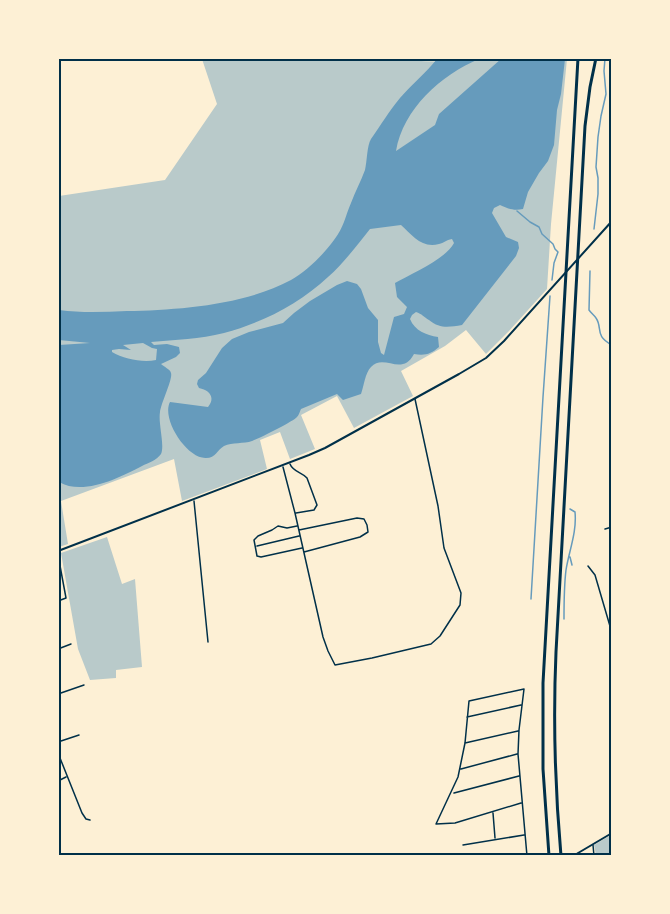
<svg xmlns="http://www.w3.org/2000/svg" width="670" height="914" viewBox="0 0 670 914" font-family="Figtree,sans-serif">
	<rect width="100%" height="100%" fill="#fdf0d5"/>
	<path fill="#b9caca" d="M393 58C418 61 442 64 467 58L567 59 551 224 547 289 509 331 486 354 466 330 445 346 401 371 413 396 354 428 337 396 301 415 315 449 290 459 280 432 260 440 267 469 182 501 174 459 61 501 68 544 59 547V196L165 180 217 104 202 59Z
		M107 537 122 584 135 579 142 667 116 670V678L90 680 78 649 61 553Z
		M611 835V855H596L594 845Z"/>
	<path fill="#669bbc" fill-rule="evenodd" d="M437 59H479C441 75 403 109 396 151L435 125 439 114 501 59H565L561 94 557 110 554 145 548 161 539 173 528 192 523 209C514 211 509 209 500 205L494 208 492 213 506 237 518 242 519 248 516 256 462 325C449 327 440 329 429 320 424 317 422 314 416 312L412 315 410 319C415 331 426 335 438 337L439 347C431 354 425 356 414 354 402 377 384 353 371 367 365 373 364 386 361 394L343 400 337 394 301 409C300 411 299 415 297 417 294 421 258 439 252 441 244 444 232 442 224 446 217 450 216 458 206 458 187 459 161 419 170 402L208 407C216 397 209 390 199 388L197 384 198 380 206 373 222 348 232 339 249 332 283 323 294 313 310 301 337 285 347 281 357 284 361 289 368 308 378 320V342L381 353 384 355 394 317 404 314 407 307 397 297 395 283C411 274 446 259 454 243L452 239C446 240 444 243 439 244 422 249 412 235 401 225L370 229C357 245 344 263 328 277 299 304 262 323 224 333 200 339 175 340 151 342L154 345 167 344 179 347 180 353 176 357 161 364C164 367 170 369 171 373 173 379 161 403 160 412 158 424 165 445 161 454 157 460 148 463 142 466 119 478 83 496 59 482V345L90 343 59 340V310C81 313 104 312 127 311 178 310 245 305 291 280 307 271 323 255 334 240 344 227 345 217 351 203 355 192 361 181 365 170 367 162 367 145 371 139 381 125 389 111 400 98 412 84 426 73 437 59ZM143 343 152 348 157 349 156 360C143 363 124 359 112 352V350L119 349 131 350 123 345Z"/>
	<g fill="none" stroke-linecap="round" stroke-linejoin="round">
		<path stroke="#669bbc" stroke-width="1.5" d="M517 211 530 222 539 227 542 234 553 244 555 249 558 252 554 263 552 280
			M594 229 598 194V178L596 167 598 137 601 116 606 94 604 71 605 58
			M590 271 589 310C591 313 594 315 596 318 603 328 594 336 612 345
			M570 557 572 565
			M531 599 543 397 550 296
			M564 619C564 603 564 586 566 570 569 551 577 532 575 512L570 509"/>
		<path stroke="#003049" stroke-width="1.5" d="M290 464C293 472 302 472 307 478L317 505 314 510 296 513
			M283 467 295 513 323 637 328 651 335 665 372 658 431 644 440 636 460 605 461 593 444 548 438 506 415 399
			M194 501 208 642
			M297 526 287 528 278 526 272 530 258 536 254 540 257 556 261 557 302 548
			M605 529 612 527
			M299 530 357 518 364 519 367 525 368 532 360 537 304 552
			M257 546 299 536
			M58 555 66 598 58 601
			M588 566 595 575 612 633
			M58 649 71 644
			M58 694 84 685
			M467 717 521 705
			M58 742 79 735
			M465 743 518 731
			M58 753 82 813 86 819 90 820
			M461 769 517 754
			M58 781 66 777
			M454 793 519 776
			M521 803 455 823 436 824 458 777 465 743 469 701 524 689 519 730 518 754 527 856
			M493 813 495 838
			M463 845 524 835
			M593 845 594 856"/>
		<path stroke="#003049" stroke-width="2" d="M573 856 612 833"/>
		<path stroke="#003049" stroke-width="2" d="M58 551 309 455 325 448 459 374 486 358 504 341 612 221"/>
		<path stroke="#003049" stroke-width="3" d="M549 856 543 769V683L578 58
			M561 856C555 788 553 721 556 652L585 126 590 87 596 58"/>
	</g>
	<rect width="670" height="914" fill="none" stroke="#fdf0d5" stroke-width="120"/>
	<rect x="60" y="60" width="550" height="794" fill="none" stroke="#003049" stroke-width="2"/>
</svg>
